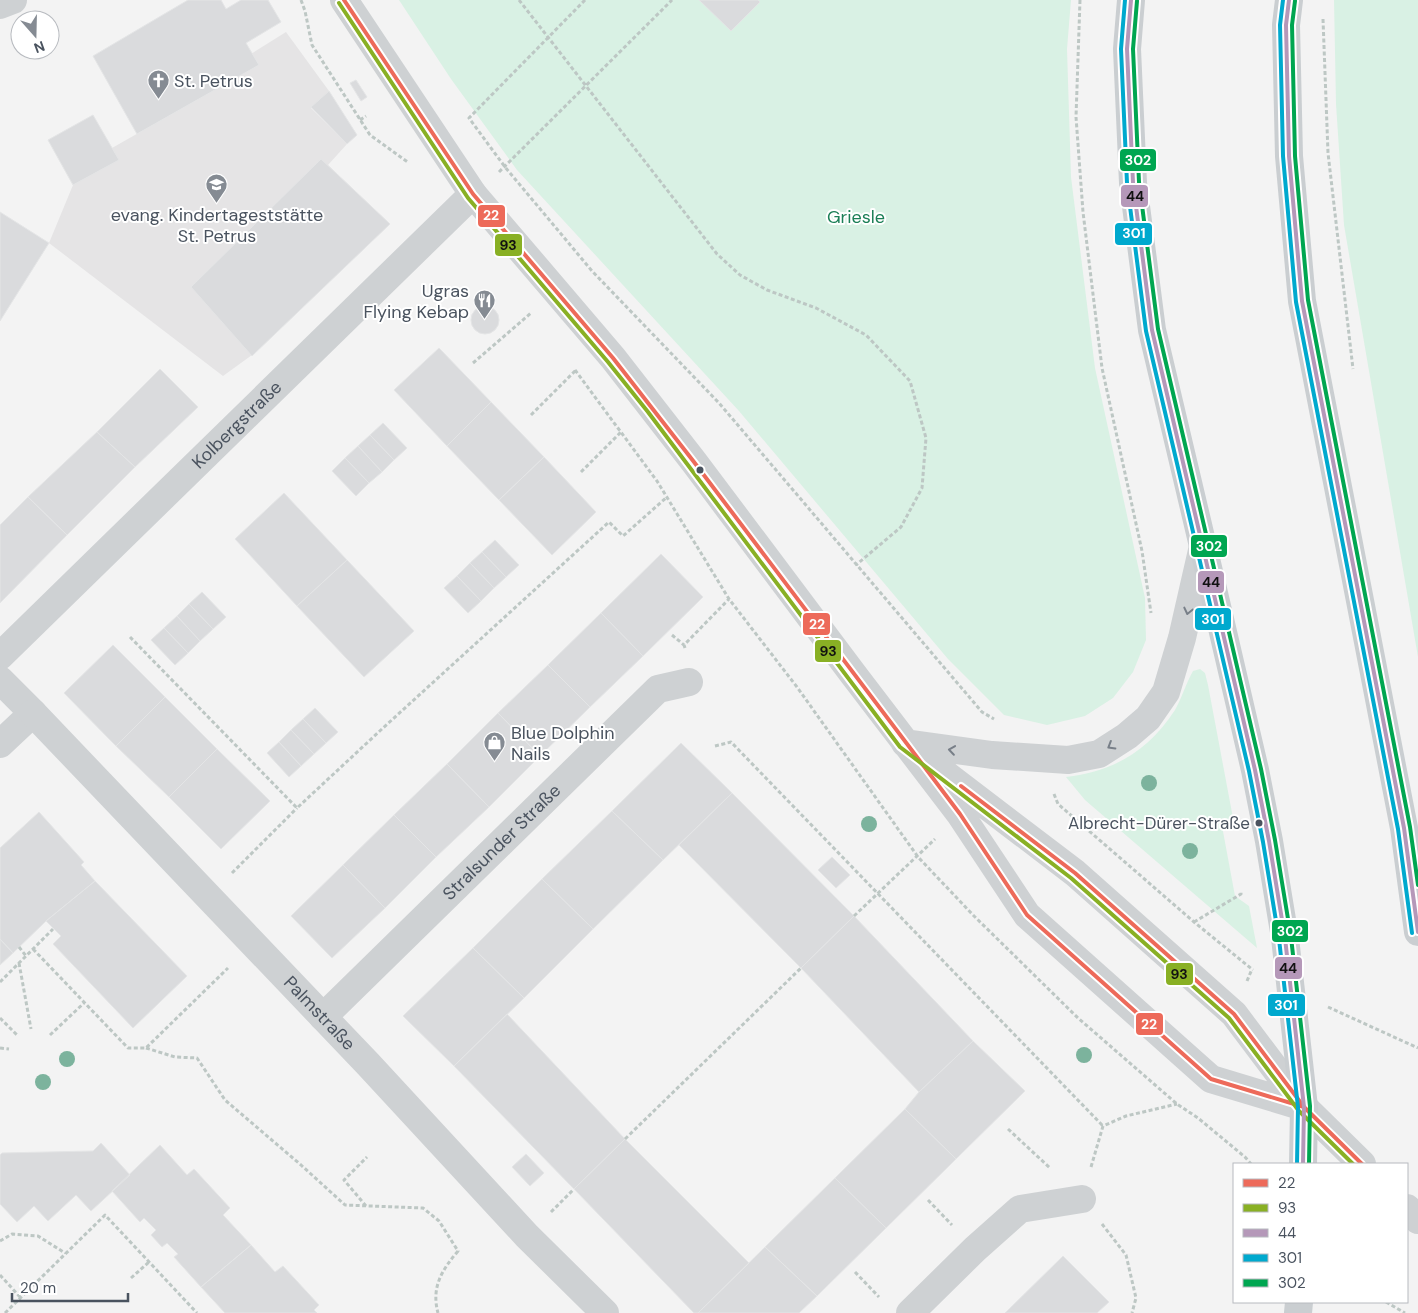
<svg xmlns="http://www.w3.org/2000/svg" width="1418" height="1313" viewBox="0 0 1418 1313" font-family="'DM Sans',sans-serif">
	<rect width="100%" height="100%" fill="#f3f3f3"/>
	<path fill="#e5e4e5" d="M286 32 329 91 311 108 347 144 328 165 390 224 252 355 223 376 49 243 73 185 118 160 112 148 258 65 251 54Z"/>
	<path fill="#d9f1e4" d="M399 0H1071L1067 49 1071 177 1095 368 1145 598 1146 640 1133 672 1113 698 1085 716 1047 725 1004 715 948 659 739 411 517 170 451 79Z
		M1334 0H1418V657L1344 225 1336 104Z
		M1200 669 1205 673 1208 685 1233 818 1222 826 1235 896 1249 906 1257 948 1085 800 1066 777C1115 771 1148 751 1175 710 1182 698 1186 683 1193 671Z"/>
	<path fill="#dadbdd" stroke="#e4e5e6" d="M188 0H221L226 9 241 0H268L281 22 246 43 259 65 137 134 93 56Z
		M699 0H758L760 2 731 31Z
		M356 80 367 97 361 101 350 83Z
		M329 91 357 135 347 144 311 107Z
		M93 115 119 160 73 185 48 140Z
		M321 159 390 224 252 356 191 287Z
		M0 212 49 243 0 321Z
		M471 320a14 14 0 1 1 28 0a14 14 0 1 1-28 0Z
		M439 348 491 402 447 446 394 390Z
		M160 369 198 407 135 467 97 432Z
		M491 402 544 457 499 500 447 446Z
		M383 423 407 448 394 460 370 435Z
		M97 432 135 467 67 535 28 497Z
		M370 435 394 460 382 472 358 446Z
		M358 446 382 472 369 483 345 458Z
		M544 457 596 512 552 555 499 500Z
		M345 458 369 483 356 496 332 471Z
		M284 493 347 560 297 606 235 539Z
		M28 497 67 535 0 603V525Z
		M495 540 519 565 506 577 482 552Z
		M482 552 506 577 494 588 470 563Z
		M661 554 703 597 643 656 601 613Z
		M347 560 414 631 364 677 297 606Z
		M470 563 494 588 481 601 457 576Z
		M457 576 481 601 468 613 444 588Z
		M202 592 226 617 213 629 189 604Z
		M189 604 213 629 200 641 177 616Z
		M601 613 643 656 590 707 548 665Z
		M177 616 200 641 188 653 164 628Z
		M164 628 188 653 175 665 151 640Z
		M113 645 165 697 116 746 64 693Z
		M548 665 590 707 540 756 498 713Z
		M165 697 217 749 169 797 116 746Z
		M315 708 338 732 326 743 303 719Z
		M498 713 540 756 489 807 447 764Z
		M303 719 326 743 314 754 291 730Z
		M291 730 314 754 301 766 279 742Z
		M279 742 301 766 289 777 267 753Z
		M681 743 732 793 663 860 612 811Z
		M217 749 270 801 221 849 169 797Z
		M447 764 489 807 436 857 394 815Z
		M732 793 854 916 801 968 679 845Z
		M612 811 663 860 593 929 542 879Z
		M39 812 84 862 81 865 95 881 46 921 13 953 0 939V848Z
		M394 815 436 857 385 908 343 865Z
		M832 857 850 875 836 888 818 870Z
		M343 865 385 908 332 958 291 916Z
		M542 879 593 929 524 998 473 948Z
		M95 881 187 976 133 1028 53 944 61 936 46 921Z
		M854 916 973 1041 919 1092 801 968Z
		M0 939 13 953 0 965Z
		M473 948 524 998 454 1066 403 1016Z
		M507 1014 625 1139 574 1189 454 1066Z
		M973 1041 1025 1091 956 1159 905 1109 919 1092Z
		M905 1109 956 1159 886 1228 835 1178Z
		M625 1139 749 1263 698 1313H694L574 1189Z
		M101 1143 130 1175 91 1211 76 1195 48 1221 34 1206 17 1222 0 1204V1155L2 1153 93 1151Z
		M160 1145 187 1175 194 1169 230 1208 223 1215 251 1245 201 1287 174 1257 178 1254 167 1243 162 1247 151 1235 156 1230 144 1218 140 1222 112 1191Z
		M526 1154 544 1173 530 1186 512 1167Z
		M835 1178 886 1228 817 1296 765 1247Z
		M251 1245 275 1272 283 1266 319 1305 314 1310 317 1313H225L201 1287Z
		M765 1247 817 1296 799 1313H698Z
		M1063 1256 1109 1302 1097 1313H1005Z"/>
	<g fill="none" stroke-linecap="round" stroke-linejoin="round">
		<path stroke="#bdc7c4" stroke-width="3" stroke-dasharray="4 2.5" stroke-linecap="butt" d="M301 0 305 11 312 45 370 135 409 163
			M519 0 717 254 740 275 767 290 816 308 866 335 910 381 926 438 922 488 901 527 856 565
			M585 0 469 118 505 167 592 271 719 403 982 712 994 719
			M1080 0 1076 117 1083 212 1102 368 1142 551 1151 613
			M1323 19 1328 153 1353 369
			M360 120 366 116
			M499 172 672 0
			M473 363 531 313
			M575 370 657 481 729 599 797 687 918 857 974 916 1078 1018 1177 1104 1198 1118 1245 1157 1251 1164
			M531 415 576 370
			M581 472 621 432
			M672 635 684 645
			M130 637 297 808 383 728 609 522 623 536 667 497
			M685 648 684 645 729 599
			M715 746 731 742 1103 1126
			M1054 794 1058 804 1194 922 1253 970
			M232 873 297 808
			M854 916 935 839
			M1194 922 1241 894V892
			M19 947 26 956
			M33 949 128 1048H146L228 968
			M19 963 31 1029
			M1247 981 1252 969
			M0 982 53 929
			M1328 1007 1418 1048
			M0 1018 17 1035
			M50 1035 84 1003
			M0 1048 9 1049
			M146 1048 175 1057 197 1058 225 1100 301 1165 345 1205 423 1208 439 1221 458 1251C442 1270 431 1287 438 1313
			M1008 1129 1050 1168
			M625 1139 801 968
			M1091 1167 1103 1126 1126 1116 1177 1104
			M928 1200 952 1225
			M366 1206 344 1180 367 1157
			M551 1212 574 1189
			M1102 1224 1126 1255 1136 1298 1132 1313
			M0 1241 12 1234 38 1236 65 1253
			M855 1272 879 1297
			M0 1275 20 1297
			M131 1278 149 1262
			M1386 1302 1405 1313
			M5 1313 105 1215 197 1313"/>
		<g stroke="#ced1d3" stroke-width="28">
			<path d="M0 5 13 0"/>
			<path id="s1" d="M0 656 473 194"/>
			<path d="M0 680 33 713 0 744"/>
			<path id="s2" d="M33 713 368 1064 527 1236 605 1313"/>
			<path id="s3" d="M323 1017 658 689 689 682"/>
			<path d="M910 1313 975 1249 1020 1209 1082 1199"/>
		</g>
		<path stroke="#ced1d3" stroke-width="28" d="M344 0 473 194 613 358 694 462 853 674 960 814 1027 915 1211 1079 1304 1107
			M905 743 992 755 1068 760 1099 754 1127 736 1148 718 1166 692 1182 638 1203 546
			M936 767 1075 873 1234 1014 1304 1107 1362 1164
			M1407 1208 1418 1220"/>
		<path stroke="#caced1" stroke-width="28" d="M1131 0 1127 49 1133 183 1152 330 1203 546 1255 770 1269 841 1285 938 1304 1107 1303 1164
			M1289 0 1286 25 1289 156 1302 301 1404 828 1418 932
			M1298 1313 1299 1302"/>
		<defs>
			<path id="bus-1" d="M344 0 473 194 613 358 694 462 960 814 1027 915 1211 1079 1304 1107 1362 1164
				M961 786 1075 873 1234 1014 1304 1107 1313 1116"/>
			<path id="bus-2" d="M339 3 468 198 608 362 648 412 900 747 1071 878 1229 1018 1299 1111 1353 1164"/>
			<path id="bus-3" d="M1131 0 1127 49 1133 183 1152 330 1255 770 1269 841 1285 938 1304 1107 1303 1164
				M1289 0 1286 25 1289 156 1302 301 1404 828 1418 932"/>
			<path id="bus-4" d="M1125 0 1121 49 1127 183 1146 331 1249 771 1263 842 1279 939 1298 1107 1297 1164
				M1283 0 1280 25 1283 156 1296 302 1398 829 1412 933"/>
			<path id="bus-5" d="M1137 1 1133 49 1139 182 1158 329 1261 769 1275 840 1291 937 1310 1106 1309 1164
				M1295 1 1292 25 1295 156 1308 300 1410 827 1418 885"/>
		</defs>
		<use href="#bus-1" stroke="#fff" stroke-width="8"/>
		<use href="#bus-2" stroke="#fff" stroke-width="8"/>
		<use href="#bus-3" stroke="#fff" stroke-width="8"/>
		<use href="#bus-4" stroke="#fff" stroke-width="8"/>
		<use href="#bus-5" stroke="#fff" stroke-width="8"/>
		<use href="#bus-1" stroke="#ed6a5a" stroke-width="4"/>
		<use href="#bus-2" stroke="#89b024" stroke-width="4"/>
		<use href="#bus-3" stroke="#b598b9" stroke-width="4"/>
		<use href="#bus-4" stroke="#00a9ce" stroke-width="4"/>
		<use href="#bus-5" stroke="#00a651" stroke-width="4"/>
	</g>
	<g fill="#7cb39d">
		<circle cx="1149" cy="783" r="8"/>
		<circle cx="869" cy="824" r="8"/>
		<circle cx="1190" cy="851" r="8"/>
		<circle cx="1084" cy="1055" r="8"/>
		<circle cx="67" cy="1059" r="8"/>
		<circle cx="43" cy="1082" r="8"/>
	</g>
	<defs><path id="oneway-chevron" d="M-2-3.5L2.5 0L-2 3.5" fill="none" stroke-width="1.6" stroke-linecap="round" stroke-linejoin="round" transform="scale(1.25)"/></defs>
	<g stroke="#787f88">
		<use href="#oneway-chevron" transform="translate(1188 611) rotate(103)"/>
		<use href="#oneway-chevron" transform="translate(1111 746) rotate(149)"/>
		<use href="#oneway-chevron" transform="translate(952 750) rotate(-172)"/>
	</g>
	<defs>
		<symbol id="church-pin" viewBox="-11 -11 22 30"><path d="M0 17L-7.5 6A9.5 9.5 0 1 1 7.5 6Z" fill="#858b93" stroke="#fff"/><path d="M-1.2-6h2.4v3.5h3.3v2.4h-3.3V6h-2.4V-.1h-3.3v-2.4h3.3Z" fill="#fff"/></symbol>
		<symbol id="school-pin" viewBox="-11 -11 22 30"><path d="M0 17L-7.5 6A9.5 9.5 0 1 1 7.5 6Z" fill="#858b93" stroke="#fff"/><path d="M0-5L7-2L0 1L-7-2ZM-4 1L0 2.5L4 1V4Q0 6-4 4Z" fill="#fff"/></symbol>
		<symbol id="restaurant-pin" viewBox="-11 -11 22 30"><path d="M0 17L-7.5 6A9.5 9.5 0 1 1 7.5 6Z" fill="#858b93" stroke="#fff"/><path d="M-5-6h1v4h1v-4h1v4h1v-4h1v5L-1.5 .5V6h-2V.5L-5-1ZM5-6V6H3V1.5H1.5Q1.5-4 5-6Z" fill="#fff"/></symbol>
		<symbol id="shop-pin" viewBox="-11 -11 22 30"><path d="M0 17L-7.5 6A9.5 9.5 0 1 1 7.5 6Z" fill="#858b93" stroke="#fff"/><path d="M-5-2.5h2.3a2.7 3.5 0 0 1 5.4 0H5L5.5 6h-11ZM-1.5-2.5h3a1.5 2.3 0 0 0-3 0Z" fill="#fff"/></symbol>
	</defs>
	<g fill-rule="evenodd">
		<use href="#church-pin" x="146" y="68" width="25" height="34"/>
		<use href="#school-pin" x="204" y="172" width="25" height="34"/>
		<use href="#restaurant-pin" x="472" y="288" width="25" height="34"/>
		<use href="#shop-pin" x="482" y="730" width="25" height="34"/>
	</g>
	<g fill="#4a535f" stroke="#fff" stroke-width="2">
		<circle cx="700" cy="470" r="4.5"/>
		<circle cx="1259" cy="823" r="4.5"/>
	</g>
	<g text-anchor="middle" stroke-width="4" stroke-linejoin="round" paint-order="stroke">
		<g font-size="17" fill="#4a535f" stroke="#fff" text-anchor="end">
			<text x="1250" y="829">Albrecht-Dürer-Straße</text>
		</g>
		<g font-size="18" fill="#4a535f" stroke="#fff" text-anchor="start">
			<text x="174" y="87">St. Petrus</text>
			<text x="217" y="221" text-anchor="middle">evang. Kindertageststätte<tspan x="217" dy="21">St. Petrus</tspan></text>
			<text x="469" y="297" text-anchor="end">Ugras<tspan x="469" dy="21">Flying Kebap</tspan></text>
			<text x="511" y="739">Blue Dolphin<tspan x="511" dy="21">Nails</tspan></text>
		</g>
		<g font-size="18" fill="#1b7f56" stroke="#fff">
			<text x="856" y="223">Griesle</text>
		</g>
		<g font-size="18" fill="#4a535f" stroke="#fff">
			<text dy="6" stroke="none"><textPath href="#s1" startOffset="331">Kolbergstraße</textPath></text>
			<text dy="6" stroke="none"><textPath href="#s3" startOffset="250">Stralsunder Straße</textPath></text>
			<text dy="6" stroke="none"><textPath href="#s2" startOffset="415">Palmstraße</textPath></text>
		</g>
	</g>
	<g stroke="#fff" stroke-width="2">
		<rect x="1119" y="148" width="38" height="24" rx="5" fill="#00a651"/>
		<rect x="1120" y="184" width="29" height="24" rx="5" fill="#b598b9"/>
		<rect x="477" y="204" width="29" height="24" rx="5" fill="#ed6a5a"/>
		<rect x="1114" y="222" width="39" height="24" rx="5" fill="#00a9ce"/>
		<rect x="494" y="233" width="29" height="24" rx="5" fill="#89b024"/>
		<rect x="1190" y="534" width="38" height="24" rx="5" fill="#00a651"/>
		<rect x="1197" y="570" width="28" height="24" rx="5" fill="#b598b9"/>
		<rect x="1194" y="607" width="38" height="24" rx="5" fill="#00a9ce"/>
		<rect x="802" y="612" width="29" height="24" rx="5" fill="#ed6a5a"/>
		<rect x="814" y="639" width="28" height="24" rx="5" fill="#89b024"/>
		<rect x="1271" y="919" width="38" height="24" rx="5" fill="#00a651"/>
		<rect x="1274" y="956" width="29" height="24" rx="5" fill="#b598b9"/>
		<rect x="1165" y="962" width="29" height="24" rx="5" fill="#89b024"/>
		<rect x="1267" y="993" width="39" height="24" rx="5" fill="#00a9ce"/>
		<rect x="1135" y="1012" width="29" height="24" rx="5" fill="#ed6a5a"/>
	</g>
	<g font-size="14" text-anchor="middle" font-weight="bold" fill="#fff">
		<text x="1138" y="165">302</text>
		<text x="491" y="220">22</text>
		<text x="1134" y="238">301</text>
		<text x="1209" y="551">302</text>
		<text x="1213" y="624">301</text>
		<text x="817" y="629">22</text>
		<text x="1290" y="936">302</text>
		<text x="1286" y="1010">301</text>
		<text x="1149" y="1029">22</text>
	</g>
	<g font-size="14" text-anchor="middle" font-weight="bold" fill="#111">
		<text x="1135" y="201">44</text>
		<text x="508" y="250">93</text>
		<text x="1211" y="587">44</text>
		<text x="828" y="656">93</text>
		<text x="1288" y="973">44</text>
		<text x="1179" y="979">93</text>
	</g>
	<rect x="1233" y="1163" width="175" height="140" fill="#ffffff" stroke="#b7babf"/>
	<rect x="1243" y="1179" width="25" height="8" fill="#ed6a5a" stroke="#b7babf"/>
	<text x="1278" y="1188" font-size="15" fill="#4a535f">22</text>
	<rect x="1243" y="1204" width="25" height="8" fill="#89b024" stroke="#b7babf"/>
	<text x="1278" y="1213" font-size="15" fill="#4a535f">93</text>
	<rect x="1243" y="1229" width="25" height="8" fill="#b598b9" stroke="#b7babf"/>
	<text x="1278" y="1238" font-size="15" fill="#4a535f">44</text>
	<rect x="1243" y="1254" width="25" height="8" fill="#00a9ce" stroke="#b7babf"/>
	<text x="1278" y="1263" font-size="15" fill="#4a535f">301</text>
	<rect x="1243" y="1279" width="25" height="8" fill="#00a651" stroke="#b7babf"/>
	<text x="1278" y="1288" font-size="15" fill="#4a535f">302</text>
	<g transform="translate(35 35) rotate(160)"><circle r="24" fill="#ffffff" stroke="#b7babf"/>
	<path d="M0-4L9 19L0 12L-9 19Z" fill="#858b93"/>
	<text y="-8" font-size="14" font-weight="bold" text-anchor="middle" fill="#4a535f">N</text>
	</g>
	<path d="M12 1293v8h116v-8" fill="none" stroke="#4a535f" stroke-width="2.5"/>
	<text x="20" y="1293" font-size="15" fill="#4a535f" stroke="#ffffff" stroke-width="4" paint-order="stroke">20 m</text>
</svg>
